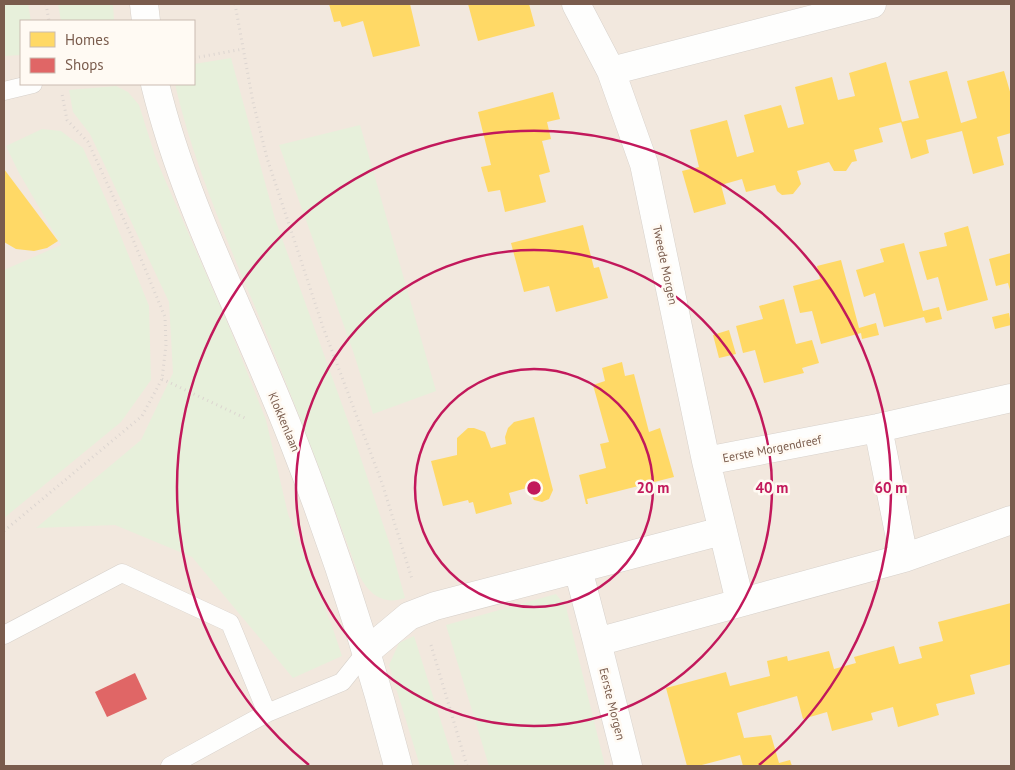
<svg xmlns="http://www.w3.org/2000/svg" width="1015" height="770" viewBox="0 0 1015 770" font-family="'PT Sans',sans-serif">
	<rect width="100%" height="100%" fill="#f9f5f0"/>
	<path fill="#f2e8de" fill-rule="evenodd" d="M4 4H1011V766H4ZM21 21H194V84H21Z"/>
	<path fill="#e7f0db" d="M4 4H28L31 21H21V55L4 56Z
		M58 4H113L114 21H61Z
		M231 58 275 219 353 435 392 551 405 598C382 606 368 593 358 573 328 490 297 408 263 326 230 247 194 167 175 84H194V64Z
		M116 86 128 92 139 105 156 159 230 329 266 420 288 514 332 626 342 656 293 678 192 557 115 525 36 528 141 440 173 373 169 302 90 134 73 112 69 90Z
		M360 125 436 391 373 414 353 351 279 145Z
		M42 129 61 131 83 148 107 202 149 306 151 380 121 422 4 518V270L61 245 18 171 6 146Z
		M556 594 566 607 605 766H489L446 625Z
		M414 636 455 766H420L389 665 399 643Z"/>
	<path fill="#ffd966" d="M329 4H410L420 46 373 57 363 21 342 27 340 21 334 22Z
		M468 4H529L535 26 478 41Z
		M886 62 902 122 879 128 883 142 854 150 857 161 852 162 846 171H834L829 162 797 171 801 184 793 194 782 195 777 191 775 185 746 192 742 179 721 185 726 204 694 213 682 171 699 167 690 130 727 120 737 157 754 152 744 115 781 105 788 128 804 124 795 87 832 77 838 100 855 96 849 73Z
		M947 71 961 123 977 118 967 81 1004 71 1011 95V133L997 137 1004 165 973 174 962 131 926 140 929 153 911 159 901 122 919 118 909 81Z
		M553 92 560 119 547 122 551 139 542 141 550 172 539 175 546 202 505 212 500 190 488 192 481 167 491 165 478 112Z
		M4 169 58 241 47 248 34 251 16 249 4 242Z
		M583 225 594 268 599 267 608 298 556 312 549 286 524 292 511 243Z
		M968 226 988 300 947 311 938 277 927 280 919 252 947 246 944 233Z
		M904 243 923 311 939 307 942 319 926 323 924 317 884 327 875 293 864 297 856 270 884 262 880 249Z
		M1011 253V294L1008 283 996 286 989 259Z
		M841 260 859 328 876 323 879 335 862 339 861 333 821 344 812 311 800 313 793 286 820 279 817 266Z
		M784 299 796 344 812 340 819 363 802 368 804 373 764 383 755 350 743 353 736 326 763 319 759 306Z
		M1009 313 1011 325 995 329 992 317Z
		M729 330 736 354 719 358 713 335Z
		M622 362 625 376 634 374 649 432 660 428 674 477 587 499 588 504H586L579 475 606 468 600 444 609 442 593 385 605 381 602 368Z
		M534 417 553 490 549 499 542 502 534 500 527 488 509 493 512 504 476 514 473 502 469 503 468 500 443 506 431 461 457 455V438L468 428H474L485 432 491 448 506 444 505 437 508 428 514 422Z
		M1011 603V664L970 675 975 694 936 704 939 715 898 727 893 707 871 713 873 720 832 731 827 712 803 719 797 696 737 713 744 738 771 735 779 763 790 760 792 766H743L740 755 698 766H687L666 688 726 672 730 686 770 676 767 661 787 656 788 661 829 651 834 669 856 663 854 657 894 646 899 664 922 658 919 647 943 641 938 622Z"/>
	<path fill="#e06666" d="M135 673 147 699 107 717 95 692Z"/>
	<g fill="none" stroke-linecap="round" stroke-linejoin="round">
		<defs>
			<path id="service" d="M4 91 33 84
				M4 635 122 573 230 623 267 713
				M170 766 267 713 342 682 366 652"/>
			<path id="minor" d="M144 4 146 21
				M576 4 611 71 644 164 706 461
				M611 71 872 4
				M155 84C185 208 248 323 294 443 335 548 370 657 398 766
				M878 428 904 558
				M578 569 597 642 904 558 1011 520
				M740 602 706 461 878 428 1011 398
				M597 642 628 766
				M366 652 409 616 435 606 722 531"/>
		</defs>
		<use href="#service" stroke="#d7d1cb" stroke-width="19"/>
		<use href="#minor" stroke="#d7d1cb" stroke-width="29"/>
		<path stroke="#dcd5d0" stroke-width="3" stroke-dasharray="1 4" stroke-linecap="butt" d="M46 4 49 21
			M235 4 253 102 267 158 323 327 382 483 412 579
			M194 58 243 49
			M162 379 247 419
			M4 531 142 416 162 379 166 345 165 317 132 237 88 142 67 120 62 94
			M431 645 467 766"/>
		<use href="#service" stroke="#fefefd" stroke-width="18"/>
		<use href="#minor" stroke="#fefefd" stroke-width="28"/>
	</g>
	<g fill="none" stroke="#c2185b" stroke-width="2.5">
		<circle cx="534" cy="488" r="119"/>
		<circle cx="534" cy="488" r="238"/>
		<path d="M309 765A357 357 0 1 1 759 765"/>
	</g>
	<g text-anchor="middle" stroke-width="5" stroke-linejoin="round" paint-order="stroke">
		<g font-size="12" fill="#7a5c4d" stroke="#fffaf3">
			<text transform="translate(665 265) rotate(78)" y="4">Tweede Morgen</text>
			<text transform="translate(284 422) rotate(67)" y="4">Klokkenlaan</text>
			<text transform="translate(772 449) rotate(-11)" y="4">Eerste Morgendreef</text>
			<text transform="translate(612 704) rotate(76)" y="4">Eerste Morgen</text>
		</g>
	</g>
	<circle cx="534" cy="488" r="8" fill="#c2185b" stroke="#fffaf3" stroke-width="2.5"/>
	<g font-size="15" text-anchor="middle" font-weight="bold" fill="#c2185b" stroke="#fffaf3" stroke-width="5" stroke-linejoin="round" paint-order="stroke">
		<text x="653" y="493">20 m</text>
		<text x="772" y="493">40 m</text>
		<text x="891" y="493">60 m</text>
	</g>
	<rect width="1015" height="770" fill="none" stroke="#7a5c4d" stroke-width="10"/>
	<rect x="20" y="20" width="175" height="65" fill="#fffaf3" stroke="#cabbb1"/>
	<rect x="30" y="32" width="25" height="15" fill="#ffd966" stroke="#cabbb1"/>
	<text x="65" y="45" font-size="15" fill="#7a5c4d">Homes</text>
	<rect x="30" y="58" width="25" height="15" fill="#e06666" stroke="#cabbb1"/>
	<text x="65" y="70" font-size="15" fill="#7a5c4d">Shops</text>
</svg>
